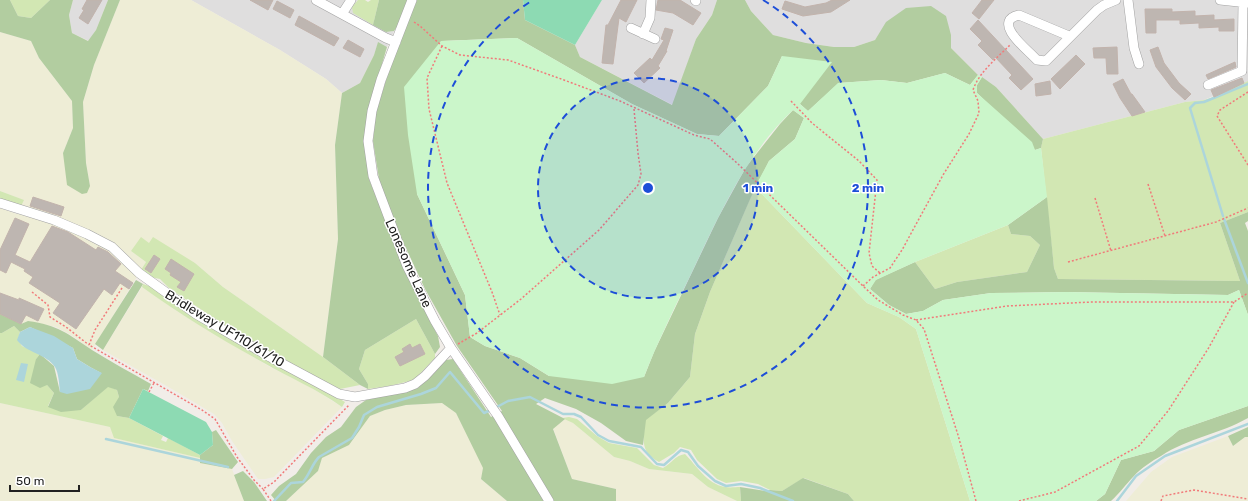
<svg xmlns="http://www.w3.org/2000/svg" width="1248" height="501" viewBox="0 0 1248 501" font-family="Rubik,sans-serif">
	<rect width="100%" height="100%" fill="#f1ede8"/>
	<path fill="#dfdede" d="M73 0H108L96 30 89 41 72 33 69 15Z
		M191 0H358L356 2 386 32 394 31 387 47 378 43 374 55 360 83 342 93 326 79 280 50Z
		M602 0H717L712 15 696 39 673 105 580 57 575 45Z
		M745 0H1248V81L1204 100 1185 102 1043 139 996 87 978 75 951 48V35L887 22 875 40 854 47H834L806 43 773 35 751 11Z"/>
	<path fill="#eeedd6" d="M120 0H191L280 50 326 79 342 93 335 145 338 239 323 357 223 287 195 263 149 243 131 251 146 262 92 350 71 335 56 327 28 321 21 324 0 314V208L17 214 23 200 0 191V32L31 41 39 58 72 101 73 128 63 153 90 186 86 163 83 102 94 65Z
		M142 287 178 312 270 367 310 387 342 407 274 477 265 479H258L232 441 222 423 214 414 172 389 103 350Z
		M0 403 110 427 115 438 200 458V463L232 469 244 501H0Z
		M442 403 456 413 484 468 481 479 507 501H286L318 471 322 458 349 445 370 416 385 410 406 405Z
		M565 419 573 423 614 457 630 461 649 469 692 474 708 487 737 501H616V489L572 479 553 428Z
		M1228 436 1233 446 1245 437H1248V501H1126L1151 472 1172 457Z"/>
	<path fill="#d2e7b3" d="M10 0H50L31 18 18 16Z
		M358 0H365L368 2 371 0H379L373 25 353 13 352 7Z
		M1248 81V212L1220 223 1240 281 1058 279 1054 268 1041 148 1043 139 1185 102 1204 100 1214 97Z
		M755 187 867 303 899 317 916 329 970 501H854L848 494 804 478 782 491 770 490 758 484 741 481 726 483 717 479 697 460 691 450 680 447 674 453 659 462C639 451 644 440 645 420L668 403 690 377 695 334 710 292Z
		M0 191 24 200 21 206 0 201Z
		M1008 225 1011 234 1030 236 1040 245 1027 272 957 282 935 289 915 262Z
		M141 237 149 243 153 237 195 263 223 287 323 357 360 385 340 389 269 353C266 344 254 342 246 339L170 289 160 279 150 277 141 270 146 262 131 251Z
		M143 284 152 287 303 380 315 384 345 402 342 407C317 389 290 378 264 363 222 340 181 315 142 287Z
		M416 319 435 354V358L414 380 389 386 368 389V384L359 369 365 350Z
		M14 326 20 332 18 340 22 346 40 354 36 359 47 385 54 393 48 406 81 410 108 386 117 390 119 397 117 416 129 418 163 436 161 440 166 442 168 438 200 455V458L114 438 110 427 0 403V333H2Z
		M569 417 577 419 597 436 609 443 637 448 654 465 663 468C672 463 674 456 685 454 696 465 707 484 725 487 730 488 736 487 740 487L741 501H737L708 487 692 474 649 469 630 461 614 457 573 423 562 418Z"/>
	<path fill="#b2cda0" d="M0 0H10L18 16 31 18 50 0H73L69 15 72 33 88 41 96 30 108 0H120L94 65 83 102 86 163 90 186 87 193 82 194 67 185 63 153 73 128 72 101 39 58 31 41 0 32Z
		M379 0H407L401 21 394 31 386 32 373 25Z
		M417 0H523L525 20 575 45 580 57 672 105 696 39 712 15 717 0H745L751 11 773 35 806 43 834 47H854L875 40 886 22 906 8 931 6 946 16 951 35V48L978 75 970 85 945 73 907 83 881 80 839 83 808 111 800 104 782 56 768 86 719 136 697 134 632 104 517 38 441 41 417 194 465 295 470 337 485 346 520 358 549 376 644 377 654 352 718 218 746 167 780 124 793 110 804 118 795 139 769 161 751 197 710 292 695 334 690 377 668 403 646 420 643 445 626 441 601 423 576 409 545 398 536 404 565 419 553 429 572 479 616 489V501H507L481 479 483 468 456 413 442 403 406 405 385 410 370 416 349 445 322 458 318 471 286 501H276L271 495 279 486 296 474 311 453 326 437 341 427 356 407 366 400 418 388 435 372 446 360 453 359 491 417 502 411 457 346 425 289 396 227 379 179 373 141 376 113 390 67Z
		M378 42 387 47 370 105 364 141 369 179 411 284 438 336 440 347 435 354 416 319 365 350 359 369 368 384V389L360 385 323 357 338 239 335 145 342 93 360 83 374 55Z
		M982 77 996 87 1043 139 1041 148 1035 150 977 93V85Z
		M1047 197 1054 268 1058 279 1240 281 1220 223 1248 212V221L1245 223 1248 231V315L1239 290 1228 295 1067 292 991 293 943 300 923 311 906 314 889 305 870 289 875 280 915 262 935 289 957 282 1027 272 1040 245 1030 236 1011 234 1008 225Z
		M136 280 143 284 103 350 95 344Z
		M0 314 21 324 28 321C58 325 68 334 92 350 111 362 132 373 151 384L148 391 143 389 129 418 117 416 113 407 119 397 117 390 108 387 81 410 61 412 48 407 54 393 47 385 40 388 30 383 36 359 40 354 54 366 60 392 101 373 90 367 77 359 73 348 30 327 20 332 14 326 2 333H0Z
		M1248 406V418C1220 434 1188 438 1161 456 1152 461 1141 468 1134 476 1126 484 1120 493 1111 501H1096L1105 494 1121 460 1154 451 1179 430Z
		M1248 427V437H1245L1233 446 1228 436Z
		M216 430 238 462 232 469 200 463V455L213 445 212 432Z
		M243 471 254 482 267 501H244L234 475Z
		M803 478 848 494 854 501H741L740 487 766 491 770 490 782 491Z"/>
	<path fill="#cbf6ca" d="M517 38 632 104 697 134 719 136 768 86 782 56 832 62 800 104 808 111 838 83 881 80 907 83 945 73 970 85 978 75 982 77 977 85V93L1032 142 1035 150 1041 148 1047 197 1008 225 915 262 876 280 870 289 889 305 906 314 923 311 943 300 991 293 1067 292 1228 295 1239 290 1248 315V406L1179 430 1154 451 1121 460 1105 494 1096 501H970L916 329 899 317 867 303 755 187 769 161 795 139 804 118 793 110C746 154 719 215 692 272 675 307 658 341 644 377L612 384 549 376 520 358 485 346 470 337 465 295 417 194 408 135 404 87 441 41Z"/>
	<path fill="#8ddab3" d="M523 0H602L575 45 525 20Z
		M143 389 206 422 212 432 213 445 200 455 129 418Z"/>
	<path fill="#acd5db" d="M30 327 54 336 73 348 77 359 90 367 102 373 90 389 67 394 60 392C59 384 59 374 55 367 47 354 26 353 17 340L20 332Z
		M21 363 28 364 24 382 16 380Z"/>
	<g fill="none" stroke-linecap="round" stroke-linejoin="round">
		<path stroke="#acd5db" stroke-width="2.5" d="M1223 216 1190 108 1195 103 1204 102 1248 84
			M1224 219 1248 283
			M495 408 508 401 530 397 563 414H574L581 417 598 435 609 441 641 447 657 464 664 465 681 450 688 452 698 466 715 481 726 486 741 484 760 488 793 501
			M106 439 228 467
			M274 501 291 483 303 482C310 474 312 464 319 457L352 438 359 427 364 415 377 407 421 394 436 388 450 372 484 413 491 410
			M1117 501 1136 476 1165 456 1248 424"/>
	</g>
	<path fill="#beb6b1" stroke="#c2b3ac" d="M87 0H102L88 24 79 18 84 10 82 9Z
		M250 0H273L268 10Z
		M621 0H637L626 22 619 18 613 64 602 63 606 25H608Z
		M658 0H680L701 13 693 25 673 13 656 10Z
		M832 0H850L831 12 803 16 782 9 785 1 805 7 826 3Z
		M982 0H994L979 19 972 13Z
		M277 1 294 10 290 18 273 9Z
		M1145 9H1172V12L1195 11V16L1214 15V20L1234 19V31H1219V27L1199 28V23L1180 24V20H1156V33H1146Z
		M299 16 339 38 334 46 295 25Z
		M978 20 1033 79 1021 90 1009 78 1012 75 995 57 993 60 978 45 982 41 970 29Z
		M665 28 673 30 666 51H667L658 66 660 68 644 83 634 73 650 58 652 60 664 40 661 39Z
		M348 40 364 49 360 57 343 48Z
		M1117 47 1118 74H1107L1106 58H1094L1093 48Z
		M1158 47 1164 63 1179 83 1191 94 1185 100 1172 88 1156 67 1150 50Z
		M1076 55 1085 64 1060 89 1051 79Z
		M1235 62 1236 67 1208 79 1206 75Z
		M1242 78 1244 83 1214 97 1211 90Z
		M1123 79 1131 94H1132L1145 112 1132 116 1120 98 1113 84Z
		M1050 81 1051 94 1036 96 1035 84Z
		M33 197 64 207 61 216 30 206Z
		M15 218 29 224 15 255 30 262 52 226 68 232 96 250 98 247 108 252 121 264 115 271 133 283 129 289 120 283 112 295 104 289 76 329 53 313 60 303 29 283 33 277 24 271 25 269 11 262 6 273 0 270V250Z
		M154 255 160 259 151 273 145 269Z
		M171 259 194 274 184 291 177 287 181 282 170 275 171 273 165 269Z
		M0 293 19 300V298L44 309 38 321 26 315 21 324 0 314Z
		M410 344 412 348 420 344 425 354 400 366 395 357 404 352 402 349Z"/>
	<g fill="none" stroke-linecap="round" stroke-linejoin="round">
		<defs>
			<path id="minor" d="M316 0 386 38 396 42
				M412 0 381 80 372 111 368 141 373 176 407 266 435 321 451 348 498 416 549 501
				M695 0 696 1
				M1128 0 1134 48 1139 64
				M1220 0 1248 3
				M342 14 351 0
				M631 28 655 39
				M643 34 650 18 651 0
				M1069 36 1019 15C992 21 1025 48 1033 56L1037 60 1046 61 1097 10 1104 5 1116 0
				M1208 85 1242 71 1243 3
				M0 203 54 220 87 234 112 247 139 273 196 314 270 357 339 394 355 397 405 388 415 384 425 376 451 348"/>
		</defs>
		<use href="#minor" stroke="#a2a2a2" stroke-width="10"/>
		<path stroke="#f17a7a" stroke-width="1.5" stroke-dasharray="2 2" stroke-linecap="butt" d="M414 22 420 26 442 46 460 55 508 60 564 80 620 101 694 135 710 139 737 163 863 286 878 300 903 315 916 320 924 329 958 435 976 501
			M442 46 427 78 429 109 447 183 492 292 500 315
			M1248 92 1220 110 1217 116 1248 165
			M791 101 812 123 859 161 877 180 869 253 872 266 880 273
			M1148 184 1165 236
			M1095 198 1111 251
			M1068 262 1216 222 1248 208
			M863 286 873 277 890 268 902 250 943 175 969 134 979 113 978 101 973 90C979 72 997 58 1010 45
			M122 288 95 330 89 345 202 410 215 419 237 457 254 480 263 489
			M32 292 48 305 50 317 66 327 89 345
			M916 320 1007 306 1092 302H1234L1248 293
			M458 344 477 333 521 299 599 230 638 185 641 174 638 153 634 109
			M149 392 154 383
			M271 501 263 489 274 482 349 405
			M1019 501 1055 492 1139 446 1168 411 1208 349 1234 302
			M1161 501 1163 496 1194 490 1248 499"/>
		<use href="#minor" stroke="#fff" stroke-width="9"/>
	</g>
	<circle cx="648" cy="188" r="110" fill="#1d4ed8" fill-opacity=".12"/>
	<g fill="none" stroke="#1d4ed8" stroke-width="2" stroke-dasharray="7 5">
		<circle cx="648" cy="188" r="110"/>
		<path d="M763 0A220 220 0 1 1 533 0"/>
	</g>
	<g text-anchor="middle" stroke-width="3" stroke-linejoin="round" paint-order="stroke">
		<g font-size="13" fill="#212121" stroke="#fff">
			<text transform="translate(409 263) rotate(66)" y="5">Lonesome Lane</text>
			<text transform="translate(225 328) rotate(31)" y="5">Bridleway UF110/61/10</text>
		</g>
	</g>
	<circle cx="648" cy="188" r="6" fill="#1d4ed8" stroke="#fff" stroke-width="2"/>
	<g font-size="12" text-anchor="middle" font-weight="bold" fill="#1d4ed8" stroke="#fff" stroke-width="3" stroke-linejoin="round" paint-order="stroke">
		<text x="758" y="192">1 min</text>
		<text x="868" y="192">2 min</text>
	</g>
	<path d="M10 485v6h69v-6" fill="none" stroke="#212121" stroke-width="2"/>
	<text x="16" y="485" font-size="12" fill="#212121" stroke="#ffffff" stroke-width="3" paint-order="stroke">50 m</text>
</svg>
